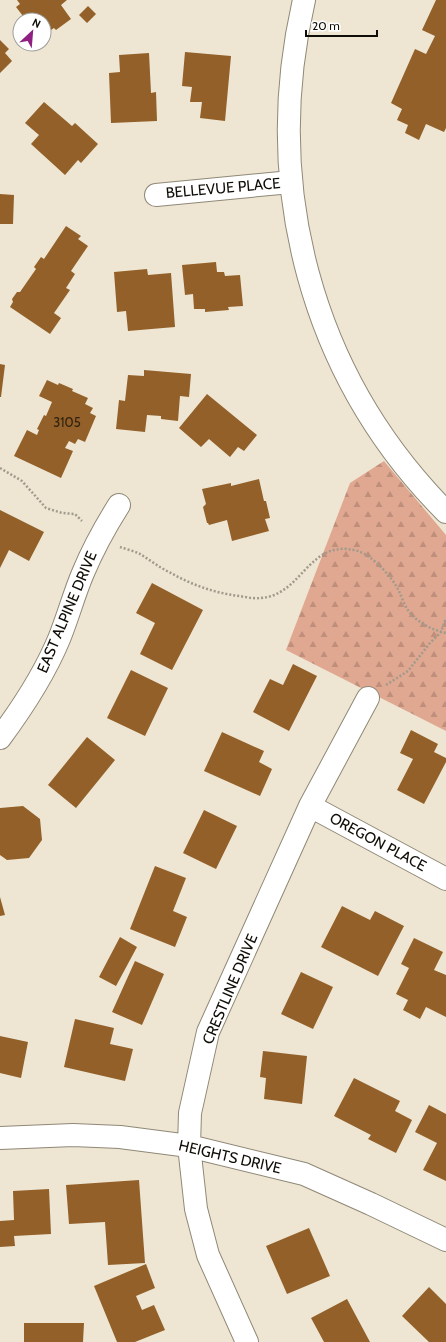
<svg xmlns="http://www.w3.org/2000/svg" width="446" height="1342" viewBox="0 0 446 1342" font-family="Cabin,sans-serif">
	<defs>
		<pattern id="forest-firs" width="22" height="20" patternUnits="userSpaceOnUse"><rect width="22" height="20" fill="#e0a891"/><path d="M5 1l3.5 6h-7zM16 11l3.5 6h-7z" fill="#bf8f7c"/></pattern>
	</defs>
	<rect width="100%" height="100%" fill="#eee6d3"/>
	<path fill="url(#forest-firs)" d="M384 461 446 535V731L286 650 350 483Z"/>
	<path fill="#926028" d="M17 0H67L61 5 71 19 56 30 54 28 51 30 45 22 44 23V20H26L16 7 20 4Z
		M436 0H446V128L444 132 426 124 419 140 405 133 408 125 397 120 402 109 391 103 415 49 426 54 435 36 422 30Z
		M88 6 96 14 87 23 79 15Z
		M0 40 9 49 5 53 12 61 0 73Z
		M185 52 231 56 225 121 200 118 202 102H190L192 87 182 86Z
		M149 53 151 93 156 92 157 121 111 123 109 73 120 72 119 55Z
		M44 102 72 126 75 123 98 144 81 163 78 160 65 175 31 144 39 135 25 123Z
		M0 194 14 195 13 224H0Z
		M66 226 81 236 78 239 88 246 71 271 75 274 66 288 70 290 54 313 61 318 50 334 10 307 13 302 12 299 17 292H20L36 269 34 267 41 257 44 259Z
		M216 262 217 272H224L225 276 240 275 243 306 228 307 229 310 205 312V309H194L193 294 185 295 182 265Z
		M147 269 148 275 171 273 175 327 128 331 126 311 117 312 114 272Z
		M0 364 5 365 1 397H0Z
		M144 370 191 374 189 397 180 396 178 421 161 419V416L147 415 145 432 116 429 119 400 125 401 128 375 144 376Z
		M47 380 58 385 59 383 73 389 72 391 88 398 85 404 93 408 90 413 96 416 85 442 78 439 75 444 69 441 65 448 73 451 61 478 14 456 27 430 37 435 39 430 37 429 44 415 46 416 52 402 39 396Z
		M207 394 257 435 244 451 238 447 230 457 209 439 201 447 179 428Z
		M259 479 264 501H266L270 518 265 519 269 531 232 541 227 520 209 525 208 523H207L203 507 206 504 202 489 231 483V486Z
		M0 510 44 532 29 561 9 550 0 568Z
		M152 583 203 610 172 670 140 654 155 623 136 613Z
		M293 664 317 676 289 731 253 712 270 679 283 685Z
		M131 670 168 688 145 736 107 718Z
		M411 730 438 744 434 752 446 758V762L424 804 397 790 413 759 400 753Z
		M222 732 264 751 259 762 272 769 260 796 204 771Z
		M87 737 115 760 76 808 48 785Z
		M23 806 40 819 42 840 29 858 7 860 0 855V808Z
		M204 810 237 826 216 869 183 853Z
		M155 866 186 878 173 911 187 917 175 947 130 929Z
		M0 897 5 915 0 916Z
		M342 906 370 920 375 911 404 926 378 976 321 947Z
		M120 937 137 947 116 986 99 977Z
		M414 938 443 952 434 970 446 975V1017L426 1007 420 1019 403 1010 408 1000 396 994 409 968 401 964Z
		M135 961 164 974 142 1025 112 1012Z
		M301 972 333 987 313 1029 281 1014Z
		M75 1019 114 1028 110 1044 133 1049 125 1081 64 1067Z
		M0 1036 28 1042 21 1078 0 1073Z
		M263 1051 307 1056 302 1104 264 1099 266 1078 260 1077Z
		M354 1078 400 1101 395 1111 412 1120 396 1153 368 1139 371 1135 334 1116Z
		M429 1105 446 1114V1181L423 1170 437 1143 415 1132Z
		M139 1180 145 1263 108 1265 105 1222 69 1224 66 1185Z
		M49 1189 51 1234 14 1236 15 1246 0 1247V1221L14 1220 13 1191Z
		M309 1228 330 1276 287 1294 266 1246Z
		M146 1264 155 1288 136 1296 142 1310 154 1305 165 1330 135 1342H117L94 1286Z
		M429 1287 446 1304V1342H429L402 1316Z
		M347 1299 370 1342H324L311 1318Z
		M24 1323H84L83 1342H24Z"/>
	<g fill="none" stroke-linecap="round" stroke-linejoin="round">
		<defs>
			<path id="minor" d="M156 195 291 182
				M0 738C23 707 44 675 59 639 68 617 74 594 83 573 93 549 105 527 119 505
				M310 806 446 879
				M0 1138 73 1135 120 1137 189 1146 304 1174 371 1204 446 1240
				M247 1342 208 1255 196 1209 189 1146 190 1113 208 1032 310 806 368 698"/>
			<path id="secondary" d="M304 0C261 186 311 376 446 512"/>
		</defs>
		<use href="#minor" stroke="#8f8877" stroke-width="24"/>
		<use href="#secondary" stroke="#8f8877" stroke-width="24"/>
		<path stroke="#a09a8c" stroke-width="2.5" stroke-dasharray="2 2" stroke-linecap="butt" d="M0 468 22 481 46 508 62 513 75 514 82 521
			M120 547C126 549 134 551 140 554 150 560 160 568 171 573 192 585 215 593 239 596 246 597 254 599 260 598 303 596 308 537 358 551 373 556 392 577 399 591 402 598 405 607 410 613 419 623 432 630 446 633
			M386 685 408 671 430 643 441 632 446 618"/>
		<use href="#minor" stroke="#fff" stroke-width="22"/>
		<use href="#secondary" stroke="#fff" stroke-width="22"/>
	</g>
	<g text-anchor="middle" stroke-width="3.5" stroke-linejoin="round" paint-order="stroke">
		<g font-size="13" fill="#30220f">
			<text x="67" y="427">3105</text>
		</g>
		<g font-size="15" fill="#0f0d07" stroke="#fff">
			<text transform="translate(223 188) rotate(-5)" y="5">BELLEVUE PLACE</text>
			<text transform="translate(67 612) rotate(-67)" y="5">EAST ALPINE DRIVE</text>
			<text transform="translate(378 842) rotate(28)" y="5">OREGON PLACE</text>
			<text transform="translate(230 989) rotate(-67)" y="5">CRESTLINE DRIVE</text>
			<text transform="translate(230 1157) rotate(13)" y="5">HEIGHTS DRIVE</text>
		</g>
	</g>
	<g transform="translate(32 32) rotate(26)"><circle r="19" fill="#ffffff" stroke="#9f9e9c"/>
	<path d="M0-3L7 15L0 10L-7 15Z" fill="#8f2082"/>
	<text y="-6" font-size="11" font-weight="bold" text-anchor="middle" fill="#0f0d07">N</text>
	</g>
	<path d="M306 30v6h71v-6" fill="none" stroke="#0f0d07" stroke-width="2"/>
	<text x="312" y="30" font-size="12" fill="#0f0d07" stroke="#ffffff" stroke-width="3" paint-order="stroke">20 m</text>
</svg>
